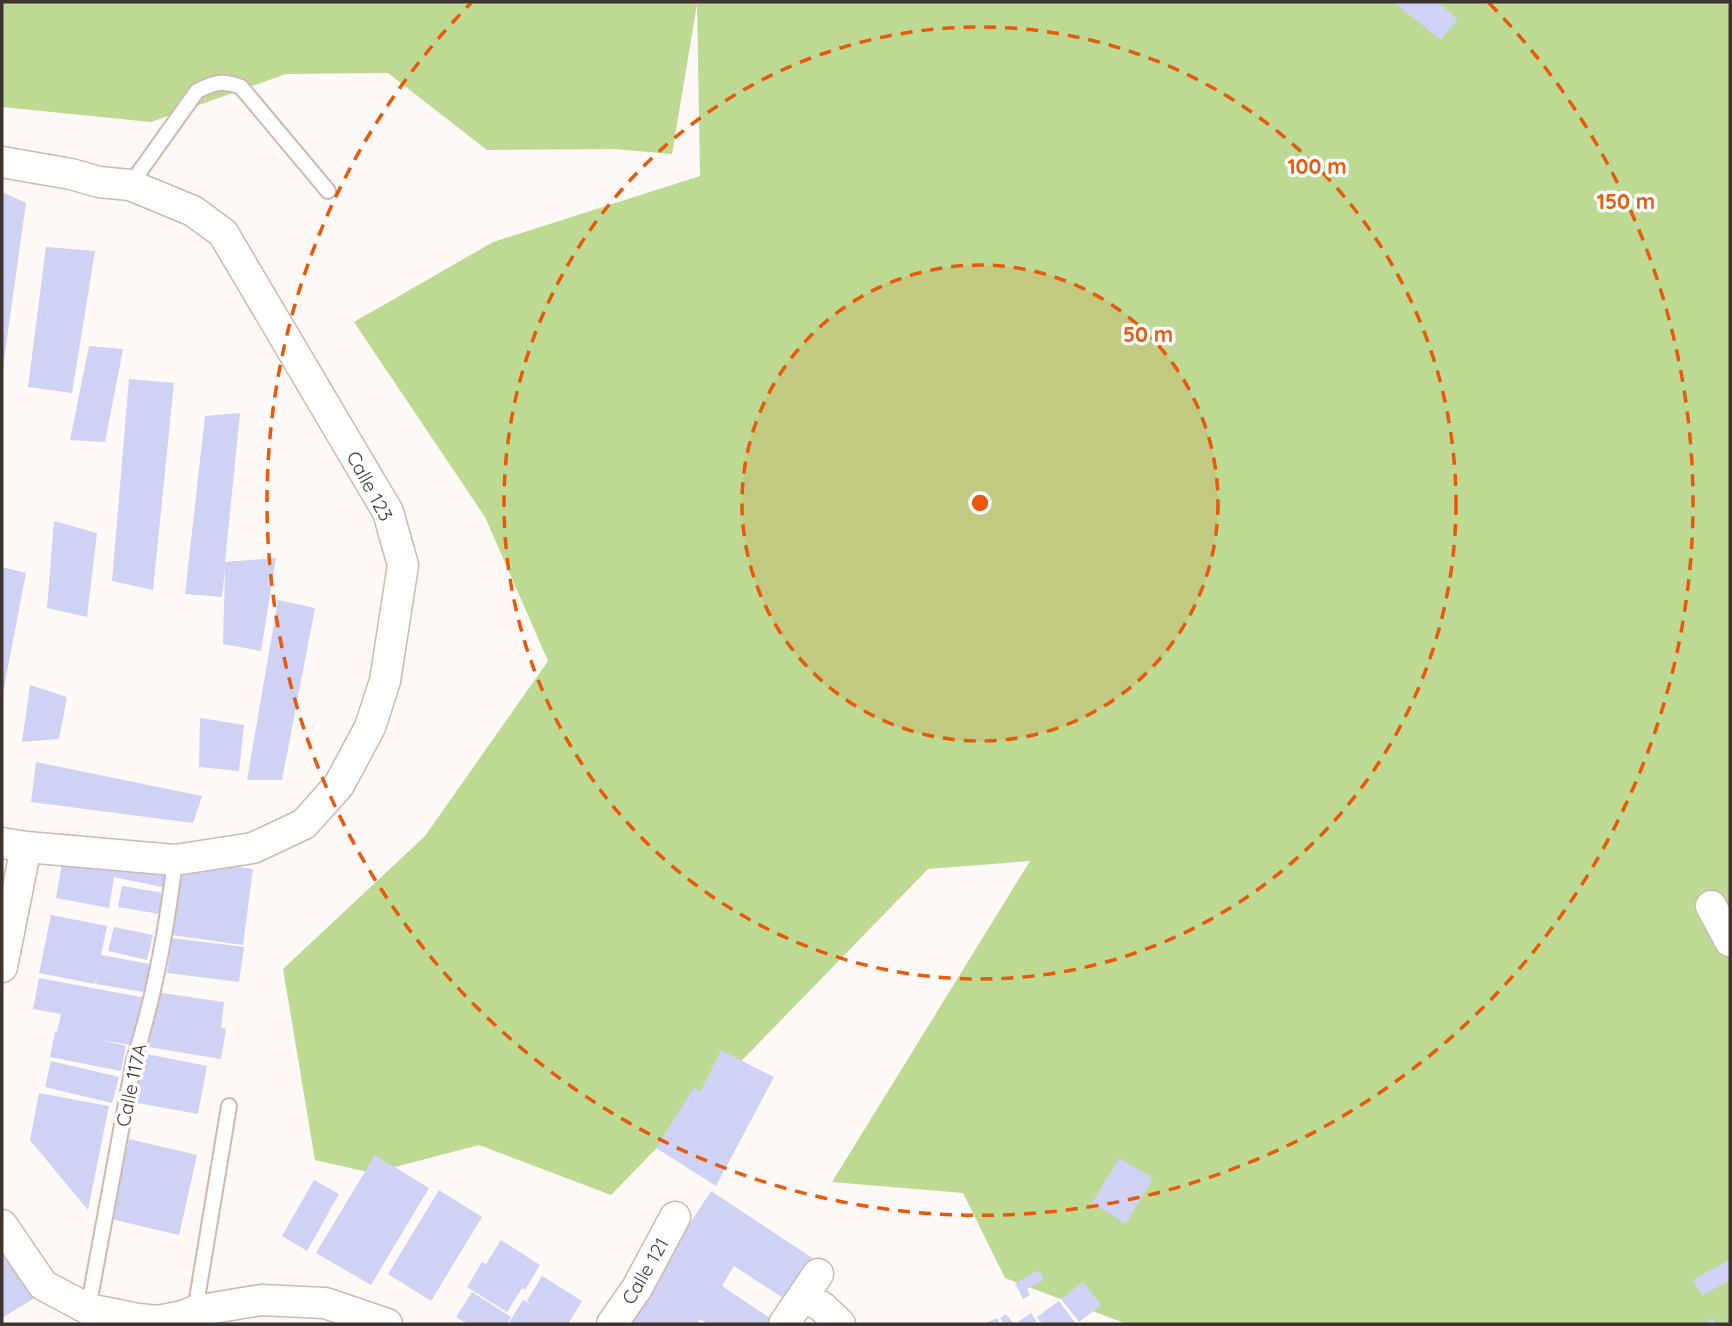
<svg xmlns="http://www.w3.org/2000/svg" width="1732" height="1326" viewBox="0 0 1732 1326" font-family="Quicksand,sans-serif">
	<rect width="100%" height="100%" fill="#fef9f7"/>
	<path fill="#bdd992" d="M2 2H1730V1324H1127L1005 1278 963 1193 832 1182 1030 861 928 869 611 1195 479 1145 372 1173 315 1160 283 969 425 836 548 661 485 517 354 322 493 242 700 176 697 4 672 154 614 149 487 150 388 73 286 74 151 122 2 107Z"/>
	<path fill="#cfd1f5" d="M1393 2H1437L1458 19 1441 40Z
		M2 192 26 203 3 367H2Z
		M46 247 95 251 72 393 28 387Z
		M89 346 123 349 105 442 70 440Z
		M129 379 174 383 153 590 112 581Z
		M240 413 225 562 276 558 261 651 223 644 225 569 222 597 185 594 205 416Z
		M54 521 97 533 87 617 47 608Z
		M2 567 26 573 3 693H2Z
		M278 600 315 608 282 780H247Z
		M30 685 67 697 59 739 22 742Z
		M200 718 244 725 239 771 199 767Z
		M36 762 202 796 193 823 31 802Z
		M67 833 174 854 167 888 114 877 109 908 56 898Z
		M182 859 253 869 243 945 172 935Z
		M122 886 164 893 160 914 118 907Z
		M51 915 107 926 101 955 155 965 150 993 96 984 97 976 95 984 39 973Z
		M114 927 153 935 147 960 108 951Z
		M172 938 244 947 239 982 167 973Z
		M39 978 146 998 138 1046 101 1040 126 1046 121 1071 50 1057 55 1031 57 1032 61 1014 33 1009Z
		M155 992 224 1002 221 1028 226 1029 221 1059 148 1047Z
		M721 1050 774 1077 716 1186 656 1148 694 1087 700 1092Z
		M141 1053 207 1066 198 1114 132 1102Z
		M51 1061 119 1077 112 1103 45 1087Z
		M39 1093 109 1106 88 1210 30 1140Z
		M129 1139 197 1155 179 1235 111 1219Z
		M375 1155 429 1188 371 1285 316 1253Z
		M1119 1158 1153 1178 1126 1224 1092 1203Z
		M314 1180 339 1194 307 1251 282 1236Z
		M439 1190 482 1217 431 1301 388 1274Z
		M711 1191 817 1261 791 1303 734 1266 722 1286 779 1324H708L700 1319 697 1324H624Z
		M501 1240 540 1265 525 1290 522 1288 507 1312 467 1287 482 1262 486 1264Z
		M15 1251 41 1294 2 1318V1259Z
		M1730 1259V1280L1702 1296 1693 1280Z
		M1039 1270 1044 1280 1027 1289 1030 1295 1023 1299 1015 1283Z
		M542 1276 582 1301 568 1324H508L523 1300 533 1306 527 1301Z
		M1083 1282 1101 1305 1079 1322 1061 1299Z
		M472 1292 511 1317 507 1324H468L456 1317Z
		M1059 1301 1076 1324H1042L1037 1317Z
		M1031 1313 1038 1324H1015Z
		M1006 1314 1014 1324H1004L1000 1318Z
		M997 1318 1000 1324H983Z
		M1713 1318 1717 1324H1703Z"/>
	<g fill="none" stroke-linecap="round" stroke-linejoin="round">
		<defs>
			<path id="lane" d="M130 185 197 91C215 82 222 80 241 87L328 191
				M88 1309 134 1060C155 995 167 927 175 860
				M195 1311 229 1106"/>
			<path id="street" d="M2 162 71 174 99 182 130 185 193 211 223 233 388 512 403 565 385 681 370 727 339 785 304 824 253 848 175 860 26 847 2 843
				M1711 906 1730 941
				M2 967 26 847
				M2 1225 43 1285 88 1309 138 1319 158 1321 183 1316 195 1311 261 1300 325 1303 387 1324
				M804 1296 822 1307 840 1324
				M612 1324 637 1288 675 1217
				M784 1324 818 1274"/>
		</defs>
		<use href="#lane" stroke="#cfb8b0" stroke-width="18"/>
		<use href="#street" stroke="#cfb8b0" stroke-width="33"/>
		<use href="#lane" stroke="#fff" stroke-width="14"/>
		<use href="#street" stroke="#fff" stroke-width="30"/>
	</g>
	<circle cx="980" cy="503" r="238" fill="#e8590c" fill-opacity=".12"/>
	<g fill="none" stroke="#e8590c" stroke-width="3.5" stroke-dasharray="12 9">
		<circle cx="980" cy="503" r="238"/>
		<circle cx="980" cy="503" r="476"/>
		<path d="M1489 3A713 713 0 1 1 471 3"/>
	</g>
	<g text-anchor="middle" stroke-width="7" stroke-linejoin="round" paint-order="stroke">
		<g font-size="19" fill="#3d3430" stroke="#fff">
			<text transform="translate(370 486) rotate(62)" y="7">Calle 123</text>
			<text transform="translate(131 1085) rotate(-78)" y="7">Calle 117A</text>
			<text transform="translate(645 1271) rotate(-60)" y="7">Calle 121</text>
		</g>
	</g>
	<circle cx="980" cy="503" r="10" fill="#e8590c" stroke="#fff" stroke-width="3.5"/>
	<g font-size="21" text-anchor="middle" font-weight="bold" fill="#e8590c" stroke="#fff" stroke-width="7" stroke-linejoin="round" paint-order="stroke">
		<text x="1317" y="174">100 m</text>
		<text x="1626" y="209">150 m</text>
		<text x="1148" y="342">50 m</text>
	</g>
	<rect width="1732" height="1326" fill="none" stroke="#3d3430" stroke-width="7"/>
</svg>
